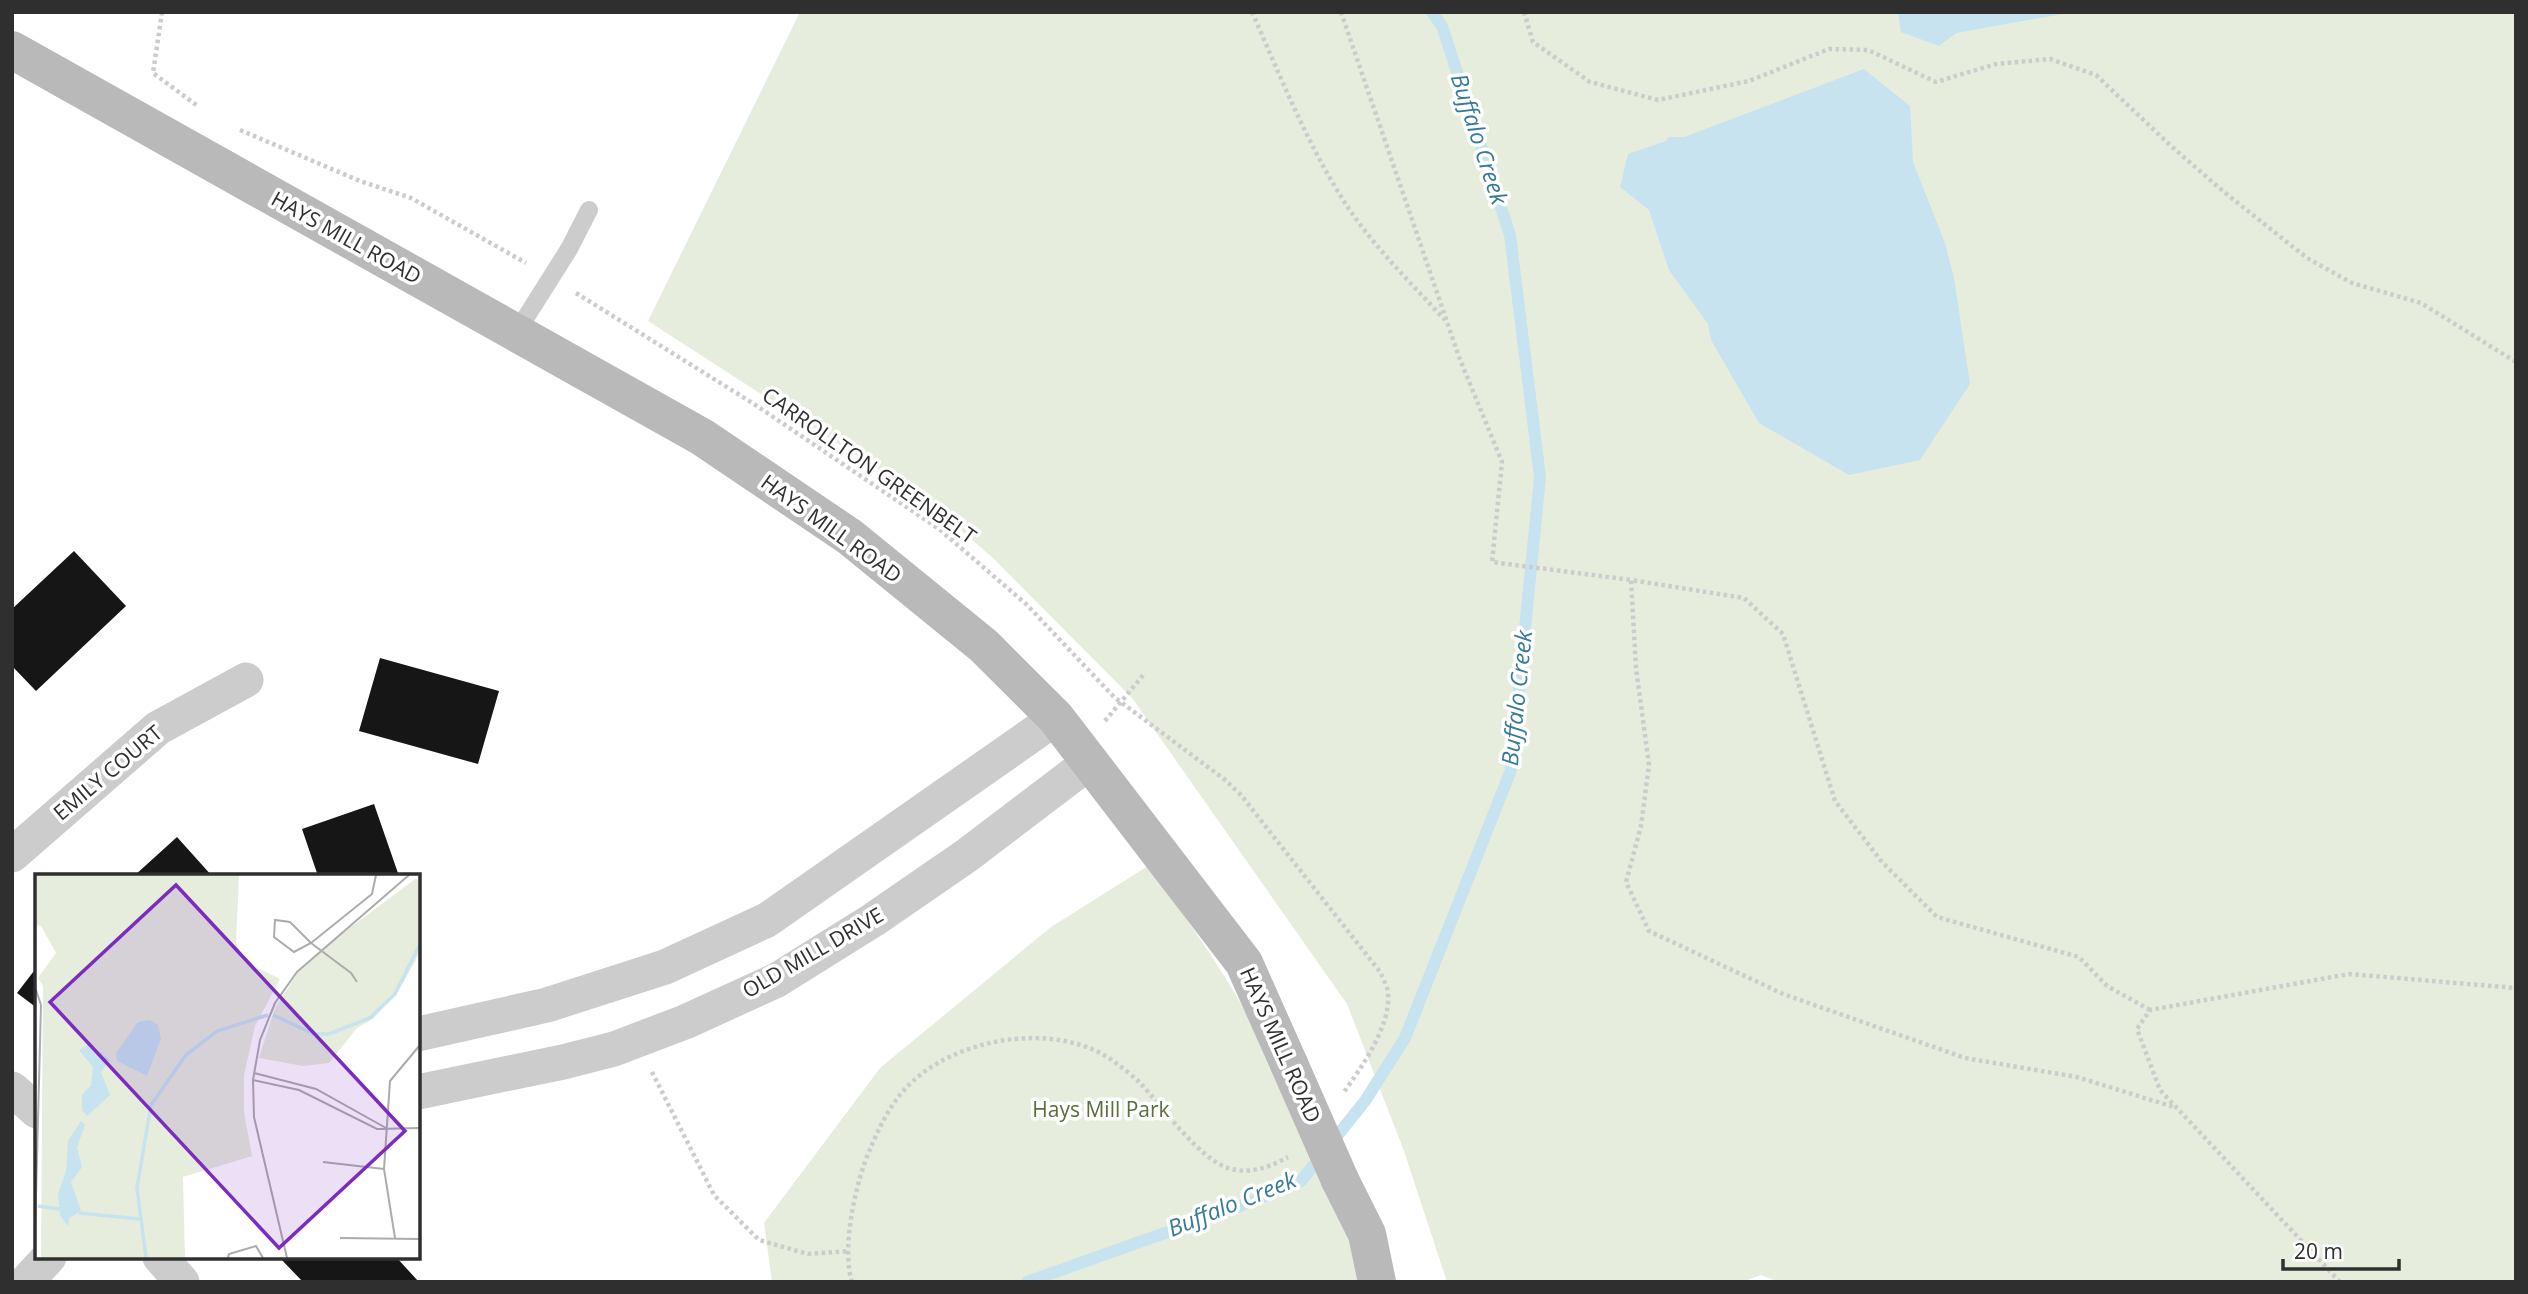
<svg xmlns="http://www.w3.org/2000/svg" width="2528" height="1294" viewBox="0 0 2528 1294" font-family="'Open Sans',sans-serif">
	<rect width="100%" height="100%" fill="#fff"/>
	<path fill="#e7eddc" d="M800 12H2516V1282H1779L1761 1275 1742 1282H1447L1404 1151 1347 1004 1132 698 994 559 931 504 648 321Z
		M1148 866C1194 928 1239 993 1273 1063 1307 1135 1337 1209 1369 1282H772L764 1223 880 1068 1051 927Z"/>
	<path fill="#c6e3ef" d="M1898 12H2074L1956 33 1939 46 1901 32Z
		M1864 69 1910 106 1913 162 1945 243 1954 278 1970 384 1920 460 1849 475 1759 423 1711 340 1708 324 1669 270 1649 210 1620 187 1628 154 1666 141 1669 137H1684Z"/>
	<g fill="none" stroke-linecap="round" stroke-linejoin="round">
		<path stroke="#c6e3ef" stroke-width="12" d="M1027 1282 1238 1207 1301 1181 1365 1101 1405 1038 1511 770 1540 477 1510 235 1442 26 1432 12"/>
	</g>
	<path fill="#161616" d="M74 551 126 606 36 691 12 666V609Z
		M380 658 499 691 478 764 359 731Z
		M374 804 399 876H318L302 829Z
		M177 837 212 876H134Z
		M37 967V1008L17 993Z
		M279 1257H396L419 1282H303Z"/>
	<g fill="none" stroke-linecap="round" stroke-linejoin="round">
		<path stroke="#ccc" stroke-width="4.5" stroke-dasharray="3.5 3.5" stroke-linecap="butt" d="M162 12 153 73 199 107
			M1252 12C1281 78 1308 146 1347 206 1375 248 1411 283 1445 320
			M1341 12 1459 357 1502 462 1492 562 1631 580
			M1524 12 1533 42 1590 82 1658 100 1749 81 1829 49 1868 50 1936 82 1996 64 2050 59 2096 75 2171 146 2224 192 2307 258 2352 283 2421 303 2516 362
			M240 130 360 181 411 198 526 263
			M576 293 754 404 939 529 1026 604 1114 697 1224 779 1241 795 1381 973C1383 980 1388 987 1388 994 1391 1025 1362 1067 1344 1092
			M1105 721 1145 673
			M2150 1010 2107 986 2079 957 1937 917 1882 862 1835 801 1783 634 1744 598 1631 580 1636 668 1649 765 1641 826 1626 882 1649 931 1783 994 1965 1058 2077 1077 2177 1108
			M652 1072 714 1195 759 1240 808 1254 849 1251
			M852 1282C841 1247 856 1180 871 1147 880 1126 890 1105 906 1088 953 1037 1059 1019 1116 1063 1124 1069 1133 1076 1140 1083 1162 1106 1199 1159 1228 1168 1249 1175 1270 1167 1288 1157
			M2340 1282 2160 1090 2137 1029 2150 1010 2349 974 2516 988"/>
		<path stroke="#ccc" stroke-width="18" d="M516 333 569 249 589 210"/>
		<path stroke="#ccc" stroke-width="35" d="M12 855 158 728 246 680
			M418 1034 547 1005 665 967 767 920 1056 718
			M12 1089 37 1111
			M418 1092 563 1062 614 1049 685 1022 777 980 873 920 966 856 1091 761
			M160 1257 182 1282
			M26 1282 49 1257"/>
		<path stroke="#b9b9b9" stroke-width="38" d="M12 50 702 437 850 537 984 646 1056 718 1244 963 1289 1064
			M1340 1180 1367 1234 1377 1282"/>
		<path stroke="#b9b9b9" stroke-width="38" d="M1289 1064 1340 1180"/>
	</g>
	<g text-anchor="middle" stroke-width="7" stroke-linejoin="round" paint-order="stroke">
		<g font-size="21" fill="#2f2f2f" stroke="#fff">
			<text transform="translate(346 238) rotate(29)" y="7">HAYS MILL ROAD</text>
			<text transform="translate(869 466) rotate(35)" y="7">CARROLLTON GREENBELT</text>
			<text transform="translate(831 529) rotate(36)" y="7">HAYS MILL ROAD</text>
			<text transform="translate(108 773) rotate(-40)" y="7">EMILY COURT</text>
			<text transform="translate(813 953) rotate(-30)" y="7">OLD MILL DRIVE</text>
			<text transform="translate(1280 1045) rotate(66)" y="7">HAYS MILL ROAD</text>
		</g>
		<g font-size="21" fill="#576f38" stroke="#fff">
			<text x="1101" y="1117">Hays Mill Park</text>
		</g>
		<g font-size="23" font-style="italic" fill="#357b98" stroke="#fff">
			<text transform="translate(1479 139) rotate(72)" y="8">Buffalo Creek</text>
			<text transform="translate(1517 698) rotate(-84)" y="8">Buffalo Creek</text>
			<text transform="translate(1232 1204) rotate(-22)" y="8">Buffalo Creek</text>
		</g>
	</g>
	<g transform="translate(35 874)">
		<rect width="385" height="385" fill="#fff"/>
		<path d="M0 1H204L201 69 209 87 245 105 220 152 209 201V238L217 282 148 303 150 384H6L8 112 3 104 21 79 6 52 0 51ZM380 5 385 6V78L368 109 339 144 322 154 294 189 268 192 224 184 240 134 262 100 300 65Z" fill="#e7eddc"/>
		<path d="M115 146 123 151 126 165 112 202 82 187 81 179 103 148ZM55 170 75 186 66 198 75 221 52 242 47 236V221L56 211 58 193 44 176ZM46 247 50 251 42 273 47 293 36 308 46 337 34 344 33 352 25 341 23 320 31 297 33 267Z" fill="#c6e3ef"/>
		<path fill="none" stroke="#c6e3ef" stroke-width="3.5" d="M238 141 279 160H294L335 144 360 120 385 70M3 332 25 335M44 339 105 345M111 384 102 314 116 231 151 181 182 157 233 141"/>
		<path fill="none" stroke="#acacac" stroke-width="2" d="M322 108 316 99 276 69 255 48 240 46 239 63 259 78 276 69 337 20 341 1M0 113 6 131 0 360M219 199 281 215 351 254M218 206 264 216 342 255 385 254M288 288 349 295M305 364 385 365M360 364 349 295 355 207 385 171M193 384 194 380 221 372 228 384M252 384 219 243 218 206 225 166 240 129 262 98 374 1"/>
		<path fill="#7b2cbf" fill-opacity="0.15" stroke="#7b2cbf" stroke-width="3.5" d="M141 11 370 257 244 374 15 128Z"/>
		<rect width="385" height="385" fill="none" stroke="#2f2f2f" stroke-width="3.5"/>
	</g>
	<rect width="2528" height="1294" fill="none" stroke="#2f2f2f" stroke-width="28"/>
	<path d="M2283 1259v10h116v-10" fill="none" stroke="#2f2f2f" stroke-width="3.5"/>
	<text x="2294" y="1259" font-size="21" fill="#2f2f2f" stroke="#ffffff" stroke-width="5" paint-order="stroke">20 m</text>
</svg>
